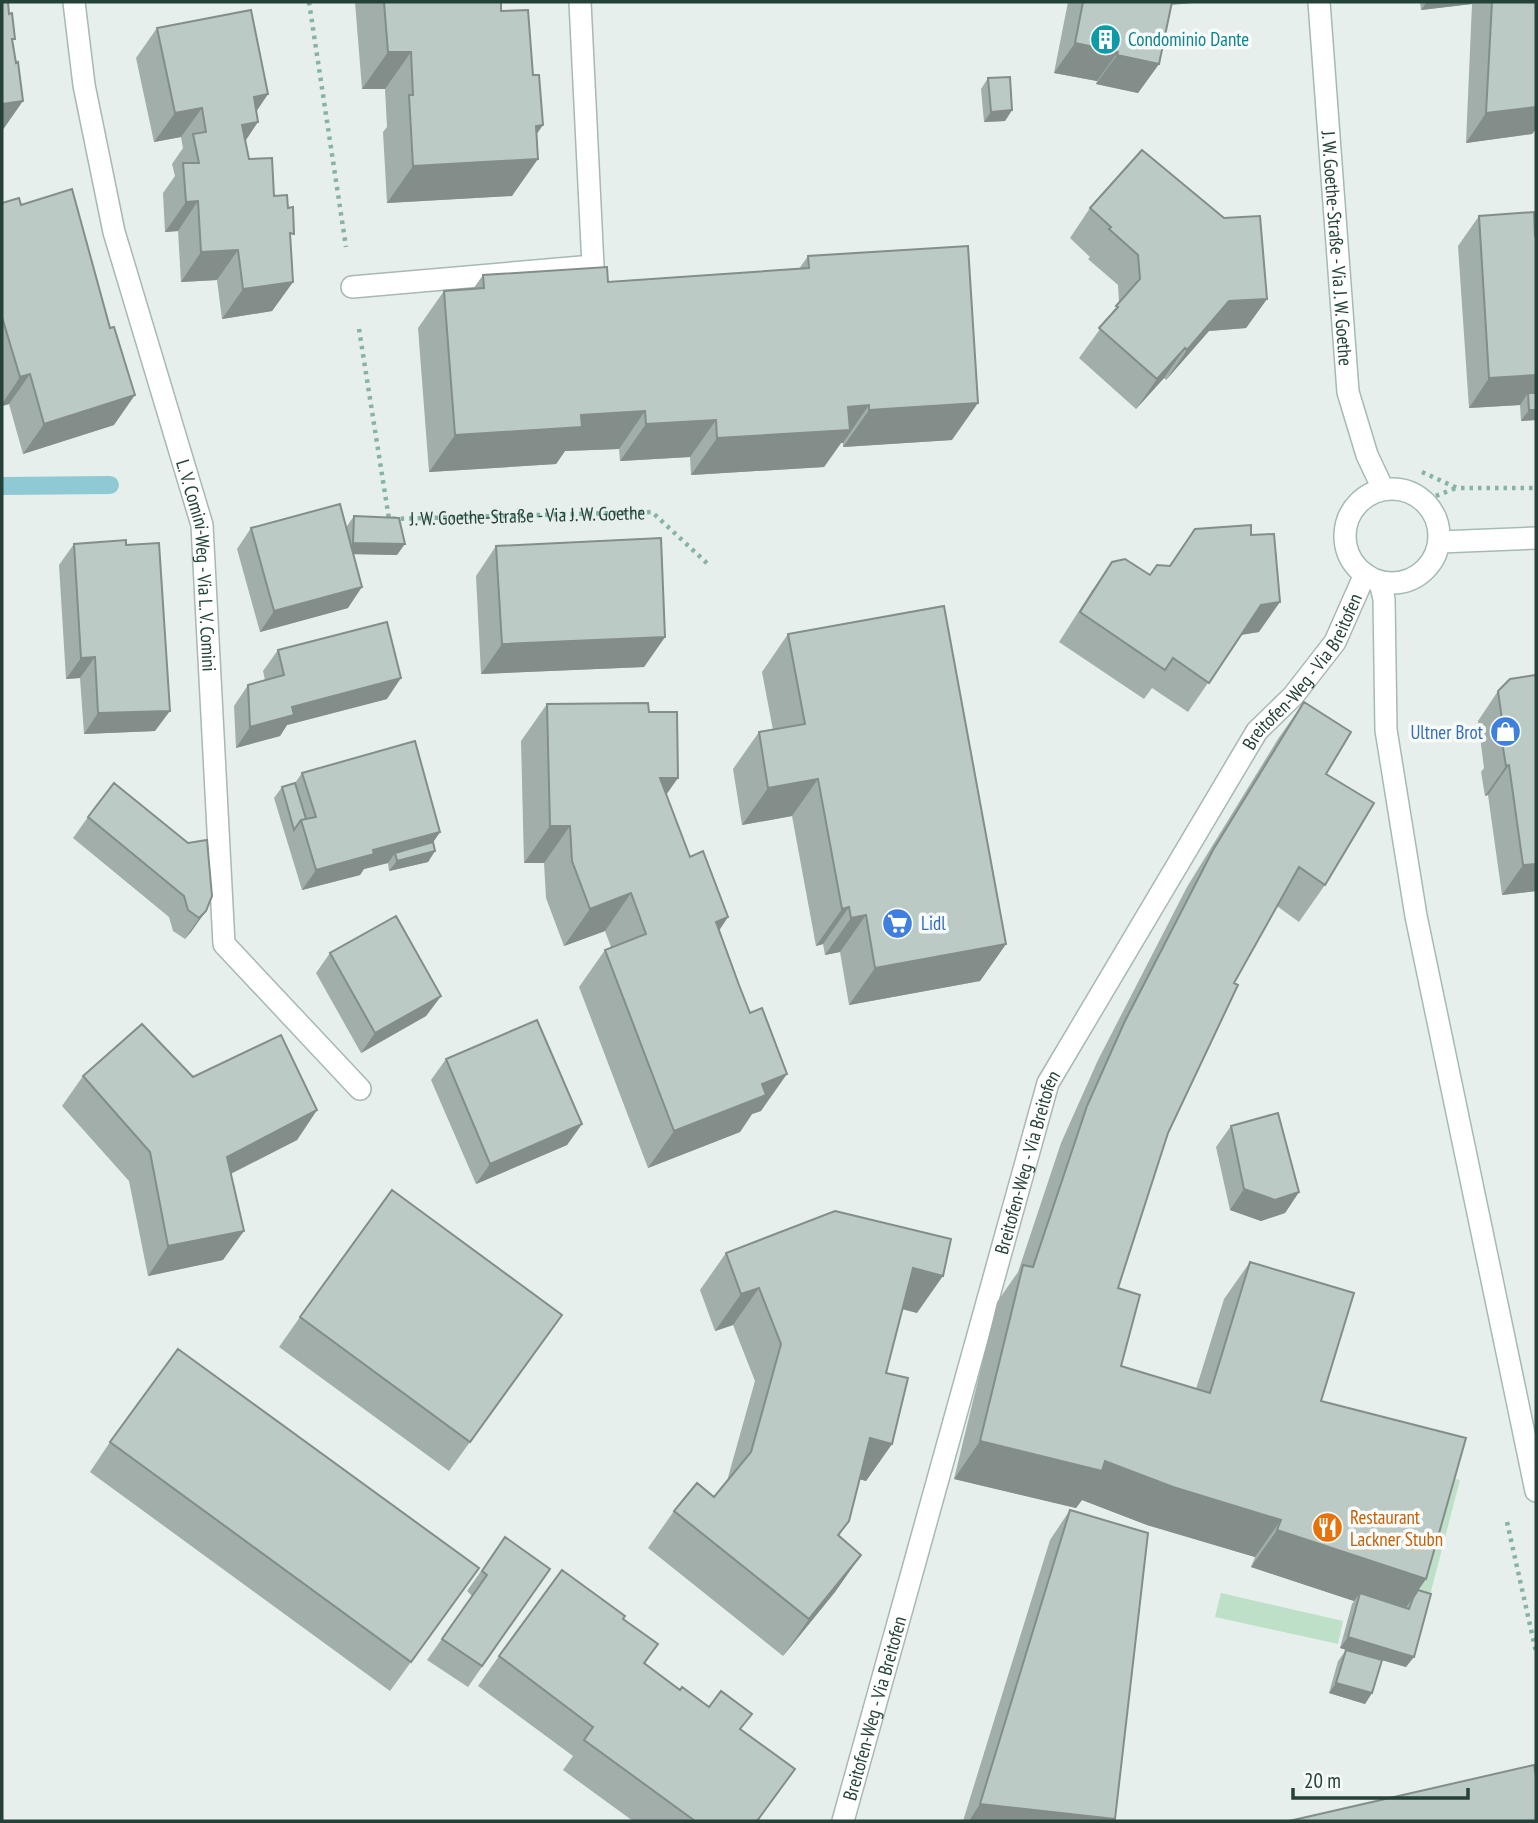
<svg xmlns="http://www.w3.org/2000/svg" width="1538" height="1823" viewBox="0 0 1538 1823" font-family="'PT Sans Narrow',sans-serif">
	<rect width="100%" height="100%" fill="#e6efeb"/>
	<path fill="#bfe0c8" d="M1440 1475 1460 1480 1428 1603 1406 1596Z
		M1221 1593 1343 1621 1338 1644 1215 1617Z"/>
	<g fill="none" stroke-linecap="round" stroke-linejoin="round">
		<path stroke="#8ec9d4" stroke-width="18" d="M2 486 110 485"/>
		<defs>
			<path id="pedestrian" d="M352 287 593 266 580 2"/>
			<g id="minor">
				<path id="s2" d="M74 2 84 85 114 232 202 525 224 944 360 1089"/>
				<path id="s3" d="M843 1821 1048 1083 1257 731 1293 696 1335 642 1365 574"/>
			</g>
			<g id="secondary">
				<path id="s4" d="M1319 2 1348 392 1367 455 1383 489"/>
				<circle cx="1392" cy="536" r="47"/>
				<path d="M1440 542 1536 538"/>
				<path d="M1380 582 1384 599 1386 730 1416 916 1536 1491"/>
			</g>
		</defs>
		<use href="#pedestrian" stroke="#a8b8b2" stroke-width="24"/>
		<use href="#minor" stroke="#a8b8b2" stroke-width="24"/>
		<use href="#secondary" stroke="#a4bbb3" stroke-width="24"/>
		<g stroke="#86b3a5" stroke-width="4.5" stroke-dasharray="3.5 5" stroke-linecap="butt">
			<path d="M309 2 346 247"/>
			<path id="s1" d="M359 329 389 519 652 512 710 566"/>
			<path d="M1422 472 1457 488H1536"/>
			<path d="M1428 499 1456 488"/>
			<path d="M1507 1522 1536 1652"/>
		</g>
		<use href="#pedestrian" stroke="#fff" stroke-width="21"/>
		<use href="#minor" stroke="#fff" stroke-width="21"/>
		<use href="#secondary" stroke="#fff" stroke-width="21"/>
	</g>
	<path fill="#a1aea9" d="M355 2H501V11L536 135 512 196 387 203 383 132 387 127 385 89H362Z
		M1068 2H1206L1171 4 1159 64 1138 93 1096 84 1097 81 1054 73Z
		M1420 2H1536V129L1532 134 1466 143 1472 4 1421 10Z
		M157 28 268 94 256 111 245 140 249 159 274 196 290 239 293 282 272 311 222 319 217 280 181 282 178 231 165 232 163 193 175 176 172 164 183 148 181 137 154 142 136 58Z
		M988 78 1012 110 1005 121 984 122 981 89Z
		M2 203 114 425 23 454 9 404 2 406Z
		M1090 208 1267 299 1246 328 1209 331 1166 380 1164 378 1136 409 1079 358 1119 303 1118 285 1088 259 1090 257 1070 238Z
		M1479 216 1536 236V420L1521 421 1520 405 1469 408 1458 246Z
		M808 256 952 440 843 447V443H841L824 467 691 475 690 457 620 461 619 449 565 451 556 464 429 472 418 328 444 291 473 289 483 275 608 282 799 269Z
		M354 516 397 555 353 554 348 608 260 632 237 549 251 528 347 529V526Z
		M1195 529 1259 632 1241 635 1188 712 1152 688 1144 699 1059 642 1091 592 1112 562 1150 575 1169 566Z
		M74 544 126 545 155 731 84 734 80 678 66 679 59 565Z
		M496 546 665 637 644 667 481 674 476 576Z
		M788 634 1006 944 980 981 849 1005 840 952 825 955 823 944 816 946 792 816 742 825 733 769 759 732 773 730 762 672Z
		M278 650 387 699 287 725 280 736 236 748 234 706 248 685 265 680 263 671Z
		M1498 691 1536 891 1502 895 1488 795 1485 796 1481 772 1484 768 1478 721Z
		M1304 702 1326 774 1325 885 1299 922 1277 906 1234 983 1168 1133 1118 1288 1121 1366 1196 1389 1224 1299 1250 1262 1321 1401 1426 1579 1418 1590 1406 1667 1340 1648 1352 1604 1354 1601 1251 1567 1255 1557 1147 1525 1082 1500 1076 1508 954 1479 997 1302 1018 1272 1061 1143 1098 1060 1187 887 1278 739Z
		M547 704 649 712 666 795 690 857 728 917 719 931 761 1111 752 1114 740 1132 648 1168 579 987 605 950 611 947 605 931 564 946 546 898 544 863H524L521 741Z
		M302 773 440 832 433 842 435 851 428 862 389 871 388 863 364 869 360 875 302 890 274 798 282 787 295 783Z
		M88 817 212 896 191 932 185 939 173 931 169 917 73 838Z
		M330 953 441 996 426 1016 361 1053 316 973Z
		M446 1059 582 1124 567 1145 476 1184 431 1080Z
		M83 1076 193 1077 317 1110 297 1140 231 1174 223 1260 148 1276 129 1181 62 1106Z
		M1231 1126 1299 1192 1285 1213 1261 1221 1230 1210 1216 1147Z
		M726 1253 917 1313 902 1309 886 1373 892 1444 866 1481 860 1479 849 1521 839 1536 861 1555 835 1592 783 1656 648 1548 674 1511 714 1497 727 1481 755 1381 733 1325 715 1331 700 1290Z
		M300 1317 541 1344 449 1471 279 1347Z
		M110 1442 479 1568 390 1691 90 1472Z
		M1070 1510 1114 1821H963L1050 1540Z
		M505 1537 550 1569 468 1687 427 1660 472 1596 467 1591Z
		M623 1619 658 1644 645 1664 680 1690 741 1730 758 1821H633L563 1770 573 1756 478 1686 499 1656Z
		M1346 1650 1372 1693 1365 1704 1329 1693 1338 1661Z"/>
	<path fill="#838d89" d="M1159 2H1206L1157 6Z
		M1427 2H1474L1472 4 1421 10Z
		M1075 43 1118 52 1097 81 1054 73Z
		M388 52H411L385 89H362Z
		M1117 55 1159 64 1138 93 1096 84Z
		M268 94 248 124 258 122 238 152 222 154 254 97Z
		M23 101 2 131V104Z
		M1536 107V129L1532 134 1466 143 1486 113Z
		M202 108 181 137 154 142 175 113Z
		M1012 110 1005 121 984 122 991 112Z
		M543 125 519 160 538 159 512 196 387 203 413 166 536 126Z
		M198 201 178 231 165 232 186 202Z
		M238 250 217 280 181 282 201 252Z
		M293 282 272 311 222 319 243 289Z
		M1267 299 1246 328 1209 331 1166 380 1187 350 1229 301Z
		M1185 348 1164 378 1136 409 1157 379Z
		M30 374 9 404 2 406V404L20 377Z
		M1536 375V404L1528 393 1520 405 1469 408 1489 378Z
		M135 395 114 425 23 454 44 424Z
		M978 403 952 440 843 447 869 410Z
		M869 405 843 443H841L824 467 691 475 717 438 848 407Z
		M1529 410H1536V420L1521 421Z
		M645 411 619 449 565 451 556 464 429 472 455 435 581 415Z
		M716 420 690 457 620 461 646 424Z
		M353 543 405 544 397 555 346 554Z
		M362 587 348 608 260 632 274 611Z
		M1280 602 1259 632 1240 635 1261 605Z
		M665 637 644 667 481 674 502 644Z
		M95 657 80 678 66 679 81 658Z
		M401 678 387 699 287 725 280 736 236 748 250 727 292 707Z
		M170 711 155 731 84 734 98 713Z
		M1509 765 1488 795 1485 796 1506 766Z
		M660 778H678L652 815Z
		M818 779 792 816 742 825 768 788Z
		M550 826H570L544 863H524Z
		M440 832 426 853H395L388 863 364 869 360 875 302 890 316 870 373 850Z
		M435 851 428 862 389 871 397 861Z
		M1536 864V891L1502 895 1523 865Z
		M631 893 605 931 564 946 590 909Z
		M849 907 823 944 816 946 842 909Z
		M206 911 191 932 185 939 199 918Z
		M866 915 840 952 825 955 851 918Z
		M728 917 702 955 716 922Z
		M1006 944 980 981 849 1005 875 968Z
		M441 996 426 1016 361 1053 375 1033Z
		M787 1074 761 1111 752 1114 740 1132 648 1168 674 1131 762 1084Z
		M317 1110 297 1140 206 1186 227 1157Z
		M582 1124 567 1145 476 1184 490 1164Z
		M1244 1189 1299 1192 1285 1213 1261 1221 1230 1210Z
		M244 1231 223 1260 148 1276 168 1246Z
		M913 1268 943 1276 917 1313 887 1305Z
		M759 1288 733 1325 715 1331 741 1294Z
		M870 1438 892 1444 866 1481 844 1475Z
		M980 1441 1105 1461 1281 1520 1255 1557 1147 1525 1082 1500 1076 1508 954 1479Z
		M1277 1530 1426 1579 1400 1616 1360 1593 1354 1601 1251 1567Z
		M861 1555 835 1592 783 1656 809 1619Z
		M1348 1637 1414 1657 1406 1667 1340 1648Z
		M1336 1683 1372 1693 1365 1704 1329 1693Z
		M980 1804 1115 1819 1114 1821H969Z"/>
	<path fill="#bbcac4" stroke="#838d89" stroke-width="2" d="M2 2H8L9 14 12 13 15 39H12L16 63 18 62 23 101 2 104Z
		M384 2H501V11L528 10 533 75H539L543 125 536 126 538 159 413 166 409 95H413L411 52H388Z
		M1083 2H1172L1159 64 1117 55 1118 52 1075 43Z
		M1492 2H1536V107L1486 113Z
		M251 10 268 94 254 97 258 122 242 125 249 159 272 158 274 196 287 195 288 208 293 207 294 234 290 233 293 282 243 289 238 250 201 252 198 201 186 202 183 163H199L193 134 206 132 202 108 175 113 157 28Z
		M1010 77 1012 110 991 112 988 78Z
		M1142 150 1224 218 1260 216 1267 299 1229 301 1187 350 1185 348 1157 379 1099 328 1118 307 1116 306 1140 279 1138 255 1109 229 1111 227 1090 208Z
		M72 189 110 328 114 327 135 395 44 424 30 374 20 377 2 317V203L19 198 21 205Z
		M1534 212 1535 236H1536V375L1489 378 1479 216Z
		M968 246 978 403 869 410V405L848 407 850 430 717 438 716 420 646 424 645 411 581 415 582 427 455 435 444 291 484 288 483 275 607 267 608 282 809 268 808 256Z
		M1528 393H1536V410H1529Z
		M340 504 362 587 274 611 251 528Z
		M354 516 399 518 405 544 353 543Z
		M1251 525V535L1274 534 1280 602 1261 605 1209 683 1173 658 1165 670 1080 612 1112 562 1125 559 1150 575 1157 565 1170 566 1195 529Z
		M661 538 665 637 502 644 496 546Z
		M126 540V545L159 543 170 711 98 713 95 657 81 658 74 544Z
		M944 606 1006 944 875 968 866 915 851 918 849 907 842 909 818 779 768 788 759 732 805 724 788 634Z
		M387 622 401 678 292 707 294 715 250 727 248 685 284 675 278 650Z
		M1536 675V864L1523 865 1509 765 1506 766 1502 742 1505 741 1498 691 1510 679Z
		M1304 702 1351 732 1326 774 1374 803 1325 885 1299 867 1234 983 1238 985 1168 1133 1118 1288 1140 1295 1121 1366 1210 1393 1250 1262 1354 1293 1321 1401 1466 1438 1426 1579 1277 1530 1281 1520 1173 1487 1105 1461 1102 1471 980 1441 1023 1265 1033 1267 1087 1106 1124 1023 1213 850Z
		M648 703 649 712H677L678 778H660L690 857 703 851 728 917 716 922 739 985 750 1013 762 1008 787 1074 762 1084 766 1095 674 1131 605 950 646 934 631 893 590 909 572 861 570 826H550L547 704Z
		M415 741 440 832 373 850 374 854 316 870 301 820 316 817 302 773Z
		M114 783 188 843 207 840 212 896 206 911 199 918 188 910 184 896 88 817Z
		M295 783 306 819 301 820 294 830 282 787Z
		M433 842 435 851 397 861 395 853Z
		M396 916 441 996 375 1033 330 953Z
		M537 1020 582 1124 490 1164 446 1059Z
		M142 1024 193 1077 281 1035 317 1110 227 1157 244 1231 168 1246 150 1152 83 1076Z
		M1278 1113 1299 1192 1275 1200 1244 1189 1231 1126Z
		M392 1190 562 1315 470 1442 300 1317Z
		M835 1211 951 1239 943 1276 913 1268 886 1373 908 1378 892 1444 870 1438 849 1521 838 1535 861 1555 809 1619 674 1511 697 1483 714 1497 751 1452 781 1344 759 1288 741 1294 726 1253Z
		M178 1349 479 1568 411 1662 110 1442Z
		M1070 1510 1148 1533 1115 1819 980 1804Z
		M505 1537 550 1569 482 1666 442 1639 487 1575 482 1571Z
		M562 1570 625 1616 623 1619 658 1644 644 1663 680 1690 682 1687 709 1707 721 1691 752 1714 740 1729 795 1769 757 1821H695L584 1740 593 1727 499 1656Z
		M1418 1590 1431 1594 1414 1657 1348 1637 1360 1593 1409 1609 1413 1598Z
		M1346 1650 1382 1660 1372 1693 1336 1683Z
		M1534 1765 1536 1776V1821H1289Z"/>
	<defs>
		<symbol id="building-disc" viewBox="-11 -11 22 22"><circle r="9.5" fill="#0f9aa8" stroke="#f7fbf9"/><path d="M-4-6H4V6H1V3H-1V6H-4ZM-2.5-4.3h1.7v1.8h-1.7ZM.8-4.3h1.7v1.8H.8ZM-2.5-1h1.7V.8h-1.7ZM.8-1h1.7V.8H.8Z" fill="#fff"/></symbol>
		<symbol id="shop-disc" viewBox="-11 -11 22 22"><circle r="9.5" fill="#3f7fe0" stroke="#f7fbf9"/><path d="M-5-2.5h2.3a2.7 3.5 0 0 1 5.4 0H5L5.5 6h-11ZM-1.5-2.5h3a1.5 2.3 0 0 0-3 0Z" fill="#fff"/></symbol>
		<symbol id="supermarket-disc" viewBox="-11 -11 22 22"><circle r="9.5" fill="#3f7fe0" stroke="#f7fbf9"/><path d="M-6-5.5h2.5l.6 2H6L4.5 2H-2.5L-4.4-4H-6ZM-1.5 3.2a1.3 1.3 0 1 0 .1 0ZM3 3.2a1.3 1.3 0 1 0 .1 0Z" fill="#fff"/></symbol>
		<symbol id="restaurant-disc" viewBox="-11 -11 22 22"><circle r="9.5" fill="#e8710a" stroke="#f7fbf9"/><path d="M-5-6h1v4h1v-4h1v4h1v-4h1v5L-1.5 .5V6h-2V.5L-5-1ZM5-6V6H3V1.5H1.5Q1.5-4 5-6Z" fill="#fff"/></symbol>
	</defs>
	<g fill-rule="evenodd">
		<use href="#building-disc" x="1088" y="22" width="35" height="35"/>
		<use href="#shop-disc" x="1488" y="714" width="35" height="35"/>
		<use href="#supermarket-disc" x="880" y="906" width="35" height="35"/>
		<use href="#restaurant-disc" x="1310" y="1510" width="35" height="35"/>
	</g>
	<g text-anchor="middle" stroke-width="7" stroke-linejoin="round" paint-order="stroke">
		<g font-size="19" fill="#0d838f" stroke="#f7fbf9" text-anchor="start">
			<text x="1128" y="46">Condominio Dante</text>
		</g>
		<g font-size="19" fill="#24423a" stroke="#f7fbf9">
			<text dy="7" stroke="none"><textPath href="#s4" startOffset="247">J. W. Goethe-Straße - Via J. W. Goethe</textPath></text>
			<text dy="7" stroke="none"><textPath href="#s1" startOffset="331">J. W. Goethe-Straße - Via J. W. Goethe</textPath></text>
			<text dy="7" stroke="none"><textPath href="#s2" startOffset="579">L. V. Comini-Weg - Via L. V. Comini</textPath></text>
			<text dy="7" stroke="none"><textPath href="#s3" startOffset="1251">Breitofen-Weg - Via Breitofen</textPath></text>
			<text dy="7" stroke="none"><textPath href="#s3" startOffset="684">Breitofen-Weg - Via Breitofen</textPath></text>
			<text dy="7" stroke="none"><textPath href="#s3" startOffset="117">Breitofen-Weg - Via Breitofen</textPath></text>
		</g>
		<g font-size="19" fill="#366cbe" stroke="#f7fbf9" text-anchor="end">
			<text x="1483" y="739">Ultner Brot</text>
			<text x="921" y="930" text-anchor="start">Lidl</text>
		</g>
		<g font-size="19" fill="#c56008" stroke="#f7fbf9" text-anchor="start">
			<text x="1350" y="1524">Restaurant<tspan x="1350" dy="22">Lackner Stubn</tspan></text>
		</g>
	</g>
	<rect width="1538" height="1823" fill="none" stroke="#24423a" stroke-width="7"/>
	<path d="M1293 1788v10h175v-10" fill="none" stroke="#24423a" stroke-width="3.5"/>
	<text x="1304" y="1788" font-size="21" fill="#24423a" stroke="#f7fbf9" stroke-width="5" paint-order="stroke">20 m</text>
</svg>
